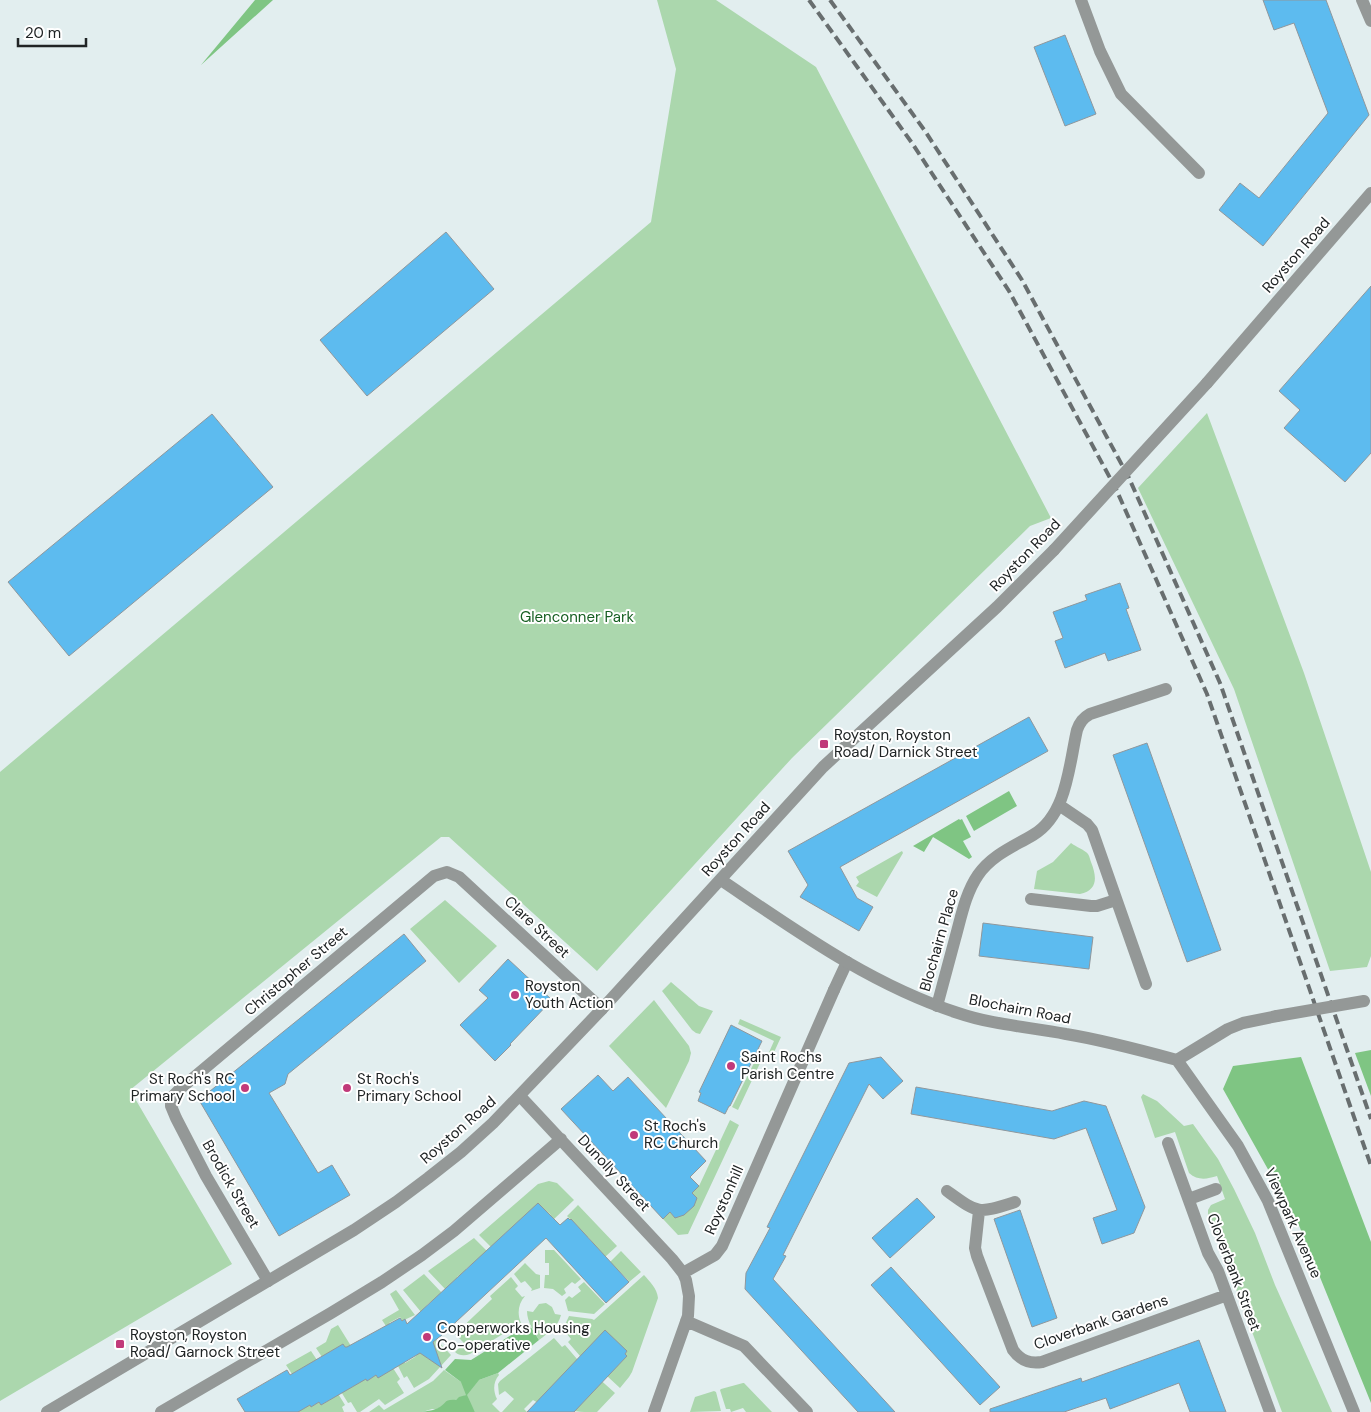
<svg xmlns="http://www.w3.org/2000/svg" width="1371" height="1412" viewBox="0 0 1371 1412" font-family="'DM Sans',sans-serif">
	<rect width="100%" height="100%" fill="#e2eeef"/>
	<path fill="#abd7ad" d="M657 0H716L816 67 1051 518 1030 526 792 758 597 971 449 837H441L130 1090 232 1264 0 1401V772L651 222 676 69Z
		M1207 413 1304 673 1371 872V956L1367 967 1330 971 1234 689 1138 488Z
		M1071 843C1076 847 1085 850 1088 854 1090 857 1090 860 1091 862 1097 877 1098 890 1080 894L1034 889 1037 871 1053 862Z
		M902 851 903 853 877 897 856 886 859 882 856 877Z
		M445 900 497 946 459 983 410 929Z
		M671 982 699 1006 713 1011 700 1034 696 1033 692 1030 662 991Z
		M654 1000 689 1046 691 1053 689 1061 666 1108 609 1046Z
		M740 1019 781 1037 770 1061 766 1059 774 1041 738 1024Z
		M755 1061H761L738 1110 732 1107Z
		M1143 1094 1157 1101 1184 1126 1193 1124 1218 1159 1234 1189 1255 1233 1275 1285 1332 1412H1282L1208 1214V1210L1211 1205 1225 1199 1217 1176C1207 1179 1198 1181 1189 1173L1175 1132 1155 1138 1141 1097Z
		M730 1120 739 1125 688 1234 678 1235 663 1219 670 1212 675 1218 692 1193 699 1186Z
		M549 1181 557 1183 574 1200 553 1220 550 1214 538 1204 511 1229H510L491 1247 479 1235 538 1184Z
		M578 1205 617 1246 605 1257 588 1237 587 1238 578 1228V1227L567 1216Z
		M474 1238 487 1251 466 1269V1271H465L457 1277 458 1278 446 1290 428 1271Z
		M545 1250H554L581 1279 575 1284 572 1282 564 1289 566 1293 562 1296 553 1289 544 1288 545 1275H549V1263H545Z
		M621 1251 641 1272 629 1282V1281L610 1262Z
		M525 1263 536 1274 540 1275V1288L531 1291 532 1289 525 1281 521 1283 514 1274Z
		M424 1274 442 1293 428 1304 421 1312 403 1290Z
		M644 1275C650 1282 657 1288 658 1298L632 1372 629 1377 620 1388 607 1376 627 1356 625 1354 627 1351 580 1356 568 1342 571 1339 563 1329 569 1316 592 1319 594 1320Z
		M511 1277 518 1286 515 1289 522 1297 525 1296C518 1304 517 1314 521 1323L470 1354C465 1356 459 1356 455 1352L464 1343 455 1334 492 1299 490 1296Z
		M584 1282 605 1304 594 1314 568 1311 565 1300 569 1296 572 1298 581 1291 578 1287Z
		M396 1290 415 1315 402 1321 400 1317 389 1323 391 1327 388 1329 382 1320 399 1310 390 1294Z
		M546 1303 552 1307 555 1314 561 1315C558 1327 548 1333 539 1340 534 1331 527 1322 527 1311L533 1312 539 1304Z
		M338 1325 351 1346 349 1351 347 1347 322 1357 316 1348 326 1342 331 1329Z
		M554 1338 562 1347 565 1345 577 1359 615 1393 597 1412C575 1412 551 1412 533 1400L524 1409 527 1412H502L514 1399 505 1391 499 1395 498 1384 500 1381Z
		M436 1339 451 1355 429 1379 414 1388 407 1376 404 1378 398 1366 403 1360 405 1363 415 1357 422 1348 427 1358 431 1360V1343Z
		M311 1351 317 1360 307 1370 304 1367 294 1373V1377L286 1365Z
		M393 1368 400 1379 397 1382 404 1393 385 1405 379 1399 360 1412H357L351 1402 348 1403 340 1390C352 1389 356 1385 364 1376L367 1381 376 1375 378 1378Z
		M444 1370 461 1382 479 1380 498 1373 499 1375C493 1382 493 1391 497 1399L492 1404 500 1412H475L466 1395 456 1400H453L437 1409H432L422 1412H369L379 1405 384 1410 433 1381Z
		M743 1383H744L772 1412H746L743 1408 731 1412 730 1409H726L720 1390 721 1389Z
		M714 1391 716 1392 721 1411 690 1412 695 1397Z
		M337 1392 345 1405 342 1407 344 1412H298L308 1402 311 1407 319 1402 321 1405 330 1400Z"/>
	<path fill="#7fc583" d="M255 0H273L201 65Z
		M1009 791 1017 806 974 831 966 816Z
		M959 819 960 820 962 819 971 837 963 841 972 857 969 859 933 837 924 852 913 846Z
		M1371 1050V1096L1355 1053Z
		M1301 1057 1371 1242V1403L1298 1223 1223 1089 1233 1066Z
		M529 1324 539 1340 498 1373 479 1380 467 1395 475 1412H422C427 1411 435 1410 438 1408 447 1404 443 1399 456 1400L459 1397 466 1395 461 1382 445 1370 455 1359 471 1360Z"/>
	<path fill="#5dbbef" stroke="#8f979c" d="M1263 0H1326L1369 115 1263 246 1219 210 1240 183 1259 198 1328 113 1294 23 1274 30Z
		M1065 35 1096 114 1065 126 1034 47Z
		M446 232 494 289 367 396 320 340Z
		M1371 286V453L1345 482 1284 428 1300 410 1279 391Z
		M212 414 273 487 69 656 8 582Z
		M1120 583 1129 608 1126 609 1141 650 1108 661 1105 653 1065 668 1055 641 1063 638 1053 612 1087 600 1085 595Z
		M1029 717 1048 751 840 867 857 898 873 907 859 931 800 897 808 885 788 851Z
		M1147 743 1221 950 1187 962 1113 755Z
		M983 923 1093 937 1089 969 979 956Z
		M404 934 426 961 288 1074 285 1084 269 1093 318 1173 332 1165 350 1195 279 1236 199 1100Z
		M508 959 552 1000 510 1044 511 1045 495 1061 460 1025 488 998 479 990Z
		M731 1025 762 1041 730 1106H729L725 1114 698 1101 701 1093 699 1092Z
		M881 1057 903 1081 883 1099 869 1084 783 1255 786 1256 773 1279 895 1412H858L745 1289 746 1273 770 1228 767 1227 849 1063Z
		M598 1075 613 1091 628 1077 706 1161 690 1177 699 1186 692 1193 697 1198 694 1206 684 1215 675 1218 670 1212 663 1219 561 1109Z
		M916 1087 1052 1111 1084 1101 1106 1106 1145 1207 1134 1233 1102 1244 1093 1218 1117 1210 1086 1128 1054 1139 911 1114Z
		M917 1198 935 1217 890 1258 872 1238Z
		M538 1203 560 1225 568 1218 570 1220 571 1219 629 1282 606 1303 546 1238 442 1335 433 1342 442 1368 420 1353 378 1378 376 1375 367 1381 366 1379 321 1405 319 1402 311 1407 310 1405 298 1412H245L237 1399 287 1370 290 1375 343 1344 345 1347H347L400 1318 402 1321 405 1319 407 1324Z
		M1020 1210 1057 1318 1032 1327 994 1219Z
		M891 1267 1000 1387 980 1405 871 1285Z
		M605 1330 627 1351 625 1354 627 1356 574 1412H527Z
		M1199 1340 1226 1412H1190L1179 1383 1110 1409 1106 1398 1064 1412H990V1409L1081 1378 1082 1382Z"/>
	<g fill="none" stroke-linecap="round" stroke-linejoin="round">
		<path stroke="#949897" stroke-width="12" d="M834 990 847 962"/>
		<path stroke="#949897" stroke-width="12" d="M1081 0 1100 51 1121 94 1199 173
			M1362 0 1371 21
			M1059 805 1087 824 1092 830 1146 984
			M1031 899 1091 906H1097L1116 900
			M937 1006C943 984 949 962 955 939 961 918 965 894 978 875 992 855 1013 847 1033 835 1067 815 1069 765 1077 730 1080 722 1083 718 1090 714L1166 689
			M520 1096 672 1259 683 1273
			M1168 1143 1208 1253 1218 1271 1270 1412
			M947 1191C979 1214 977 1214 1015 1202
			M1189 1199 1216 1189
			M979 1211 975 1248 977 1256 1013 1350C1021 1361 1030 1364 1042 1362L1227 1295
			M268 1281 206 1176 176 1118 171 1106V1098L180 1089 434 876 447 872 459 877 602 1009
			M686 1321 744 1346 807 1412
			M161 1412 331 1313 382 1282 422 1255 454 1231 561 1139
			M654 1412 688 1316 689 1296 686 1280 683 1273 715 1255 722 1246 834 990"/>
		<path stroke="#949897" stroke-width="12" d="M1207 383 1371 193
			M721 880C795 930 871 985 958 1013 993 1025 1030 1027 1066 1034 1103 1040 1140 1050 1177 1060L1228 1029 1243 1023 1277 1016
			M1177 1060 1238 1146 1268 1201 1354 1412
			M47 1412 354 1230 396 1202 428 1178 461 1152 493 1123 602 1009 823 767 997 607 1054 550"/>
		<path stroke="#686e6f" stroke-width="4" stroke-dasharray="10 5" stroke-linecap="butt" d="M809 0 912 143 1009 291 1116 489 1207 694 1371 1166
			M830 0 925 131 1022 280 1129 478 1220 683 1371 1119"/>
		<path stroke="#949897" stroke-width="12" d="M1054 550 1207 383
			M1277 1016 1364 1001"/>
	</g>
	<g fill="#c13a7a" stroke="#fff" stroke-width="2">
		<rect x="819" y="739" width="10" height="10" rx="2.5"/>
		<circle cx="515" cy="995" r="5"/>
		<circle cx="731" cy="1066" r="5"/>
		<circle cx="245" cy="1088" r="5"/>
		<circle cx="347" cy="1088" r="5"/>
		<circle cx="634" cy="1135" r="5"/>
		<circle cx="427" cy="1337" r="5"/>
		<rect x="115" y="1339" width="10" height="10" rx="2.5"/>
	</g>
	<g text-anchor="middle" stroke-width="4" stroke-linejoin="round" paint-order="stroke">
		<g font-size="15" fill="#202425" stroke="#fff">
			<text transform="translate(1296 255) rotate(-49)" y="5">Royston Road</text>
			<text transform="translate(1025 555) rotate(-46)" y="5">Royston Road</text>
			<text transform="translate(736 839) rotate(-48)" y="5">Royston Road</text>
			<text transform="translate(537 927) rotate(43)" y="5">Clare Street</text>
			<text transform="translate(939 940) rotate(-74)" y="5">Blochairn Place</text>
			<text transform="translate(296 971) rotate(-40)" y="5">Christopher Street</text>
			<text transform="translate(1020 1009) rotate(11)" y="5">Blochairn Road</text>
			<text transform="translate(458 1130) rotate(-41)" y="5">Royston Road</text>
			<text transform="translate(614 1173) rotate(47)" y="5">Dunolly Street</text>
			<text transform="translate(231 1184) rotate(60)" y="5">Brodick Street</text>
			<text transform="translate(724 1200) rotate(-66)" y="5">Roystonhill</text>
			<text transform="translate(1293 1223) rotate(66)" y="5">Viewpark Avenue</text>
			<text transform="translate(1234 1272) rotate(69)" y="5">Cloverbank Street</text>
			<text transform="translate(1101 1322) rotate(-19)" y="5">Cloverbank Gardens</text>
		</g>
		<g font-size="15" fill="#155e21" stroke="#fff">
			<text x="577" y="622">Glenconner Park</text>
		</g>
		<g font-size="15" fill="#202425" stroke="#fff" text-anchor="start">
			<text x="834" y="740">Royston, Royston<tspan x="834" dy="17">Road/ Darnick Street</tspan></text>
			<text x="525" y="991">Royston<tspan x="525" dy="17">Youth Action</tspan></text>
			<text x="741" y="1062">Saint Rochs<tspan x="741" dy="17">Parish Centre</tspan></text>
			<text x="235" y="1084" text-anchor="end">St Roch's RC<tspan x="235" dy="17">Primary School</tspan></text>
			<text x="357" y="1084">St Roch's<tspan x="357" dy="17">Primary School</tspan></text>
			<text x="644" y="1131">St Roch's<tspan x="644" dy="17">RC Church</tspan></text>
			<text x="437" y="1333">Copperworks Housing<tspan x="437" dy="17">Co-operative</tspan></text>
			<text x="130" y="1340">Royston, Royston<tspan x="130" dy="17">Road/ Garnock Street</tspan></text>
		</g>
	</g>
	<path d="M18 38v8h68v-8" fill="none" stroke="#202425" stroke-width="2.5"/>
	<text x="25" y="38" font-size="15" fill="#202425" stroke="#ffffff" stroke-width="4" paint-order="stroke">20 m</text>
</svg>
